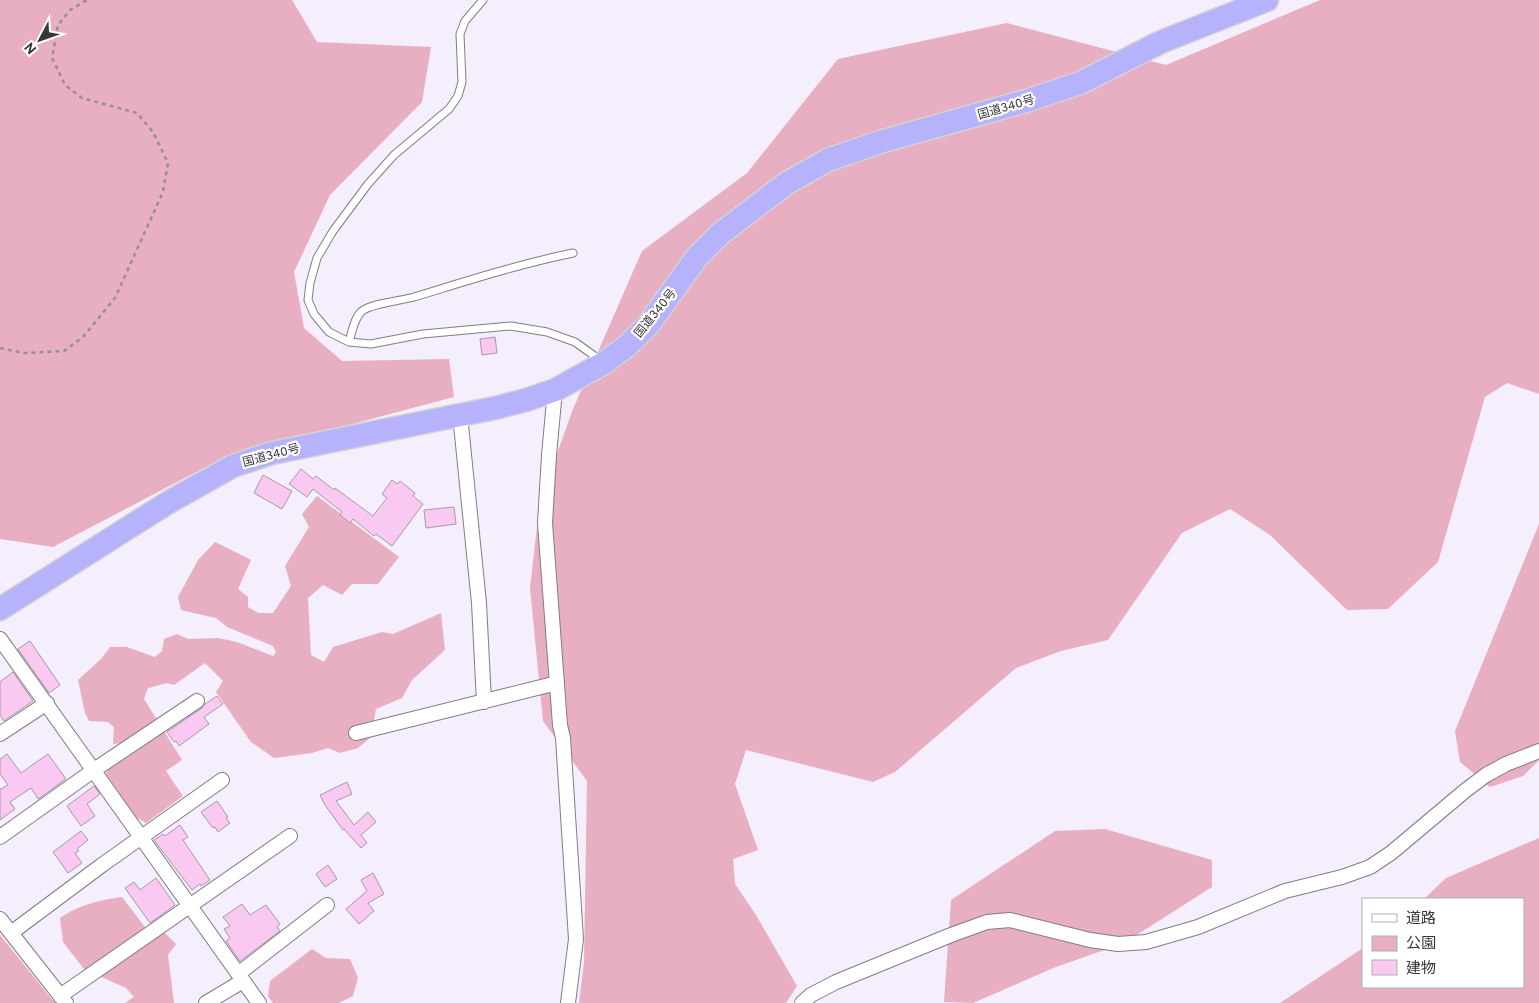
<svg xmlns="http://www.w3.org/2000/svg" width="1539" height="1003" viewBox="0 0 1539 1003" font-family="Overpass,'Noto Sans JP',sans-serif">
	<rect width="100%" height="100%" fill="#f5eefc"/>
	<path fill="#e8aec2" d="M0 0H292L317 42 431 47 422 102 330 195 294 272 304 328 342 361 449 359 454 397 221 459 53 547 0 539Z
		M1320 0H1539V394L1507 383 1485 397 1438 562 1388 609 1347 610 1270 535 1230 509 1182 533 1108 640 1061 651 1016 668 895 772 873 782 746 750 735 784 758 850 733 859 735 884 756 915 797 986 786 1003H579L584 962 587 781 543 721 530 588 540 501 573 409 642 251 747 173 838 59 1007 23 1166 65Z
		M317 496 399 557 378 584H352L342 595 323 585 308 598 311 655 324 662 333 647 382 632 393 634 441 613 445 650 412 680 402 698 376 709 371 737 358 748 340 753 328 748 312 753 274 758 251 742 216 692 223 681 205 663 174 685 167 683 148 688 144 699 182 760 166 771 183 796 146 823 136 817 106 774 109 767 124 743 113 744 114 727 108 722 89 721 85 713 78 680 101 659 110 647H127L155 657 162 651 164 639 177 634 188 639 218 638 237 642 273 656 276 652 273 646 227 627 216 618 181 610 178 597 198 560 215 542 251 560 238 589 248 597V607L258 613H273L291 586 285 566 309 527 302 514Z
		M1539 524V760L1523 776 1490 787 1460 762 1455 731Z
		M1105 829 1212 860V887L1124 943 1056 967 973 1003 944 1002 951 900 1055 831Z
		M1539 838V1003H1280L1363 948V987H1523V899H1424L1446 878Z
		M122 897 154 939 164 932 176 944 168 955 174 1003H125L134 997 126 988 84 969 63 942 60 918C78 905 100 900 122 897Z
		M0 935 55 1003H0Z
		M312 949 326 958 350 959 358 978 353 996 339 1003H273L268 996 270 981Z"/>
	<path fill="#fac9f1" stroke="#a599a3" d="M495 337 497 353 482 355 480 339Z
		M301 469 313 479 316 476 334 490 335 488 373 516 387 498 382 494 392 480 397 484 400 481 415 493 413 496 423 504 392 546 376 534 374 536 353 519 350 523 340 515 342 512 313 489 307 497 289 484Z
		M263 475 292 491 282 509 254 493Z
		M454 507 456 524 426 528 424 510Z
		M30 641 60 685 49 693 18 649Z
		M13 672 33 701 4 721 0 715V682Z
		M217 696 223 704 204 717 209 724 179 746 176 741 174 742 167 732 202 708 205 704Z
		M7 754 21 773 48 754 66 779 38 799 31 788 10 802 15 809 0 820V788L1 789 8 785 0 774V759Z
		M347 782 352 794 336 801 354 825 368 812 376 822 361 835 367 843 361 848 344 829 343 830 325 805 320 795Z
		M94 786 100 794 87 804 95 816 81 826 67 806Z
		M217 801 228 817 226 818 230 823 218 832 215 827 213 828 201 812Z
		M180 825 188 837 183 840 210 880 201 886 200 884 192 890 154 840 163 834 165 836Z
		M81 831 88 840 77 849 79 851 75 853 82 863 68 873 53 852Z
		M328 865 337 879 325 887 316 874Z
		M373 873 384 894 368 903 374 911 359 924 346 909 367 891 361 880Z
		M156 878 175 905 150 923 125 888 134 882 140 890Z
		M242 904 250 915 266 905 280 924 277 927 280 931 240 961 226 941 230 938 224 929 230 926 223 917Z"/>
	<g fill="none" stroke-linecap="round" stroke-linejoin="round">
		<defs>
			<path id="service" d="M483 0 465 21 460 34 462 82 458 96 449 109 394 155 368 184 333 231 317 258 310 283 308 300 314 314 329 332 349 342 371 344 423 334 511 326 547 332 575 342 600 360
				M349 342C352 332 354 318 362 311 373 303 400 301 414 297 467 281 519 264 573 253"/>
			<path id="minor" d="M555 390 549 455 545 523 560 725 563 738 576 939 568 1003
				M460 415 479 603 484 702
				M0 639 259 1003
				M356 733 557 683
				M0 734 47 703
				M0 837 94 770 197 701
				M0 919 66 1003
				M11 933 102 865 222 780
				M238 974 327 905
				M60 996 290 836
				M206 1003 243 981
				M802 1003 811 995 836 982 951 935 987 922 1010 920 1090 940 1118 944 1146 942 1198 927 1285 891 1342 877 1370 867 1391 853 1466 790 1486 775 1506 764 1539 751"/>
			<path id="trunk" d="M0 609 169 502 233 466 272 453 495 408 526 400 555 390 604 363 627 346 649 324 697 257 720 234 787 183 828 160 880 142 1026 101 1080 83 1161 42 1267 0"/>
		</defs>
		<use href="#service" stroke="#827b88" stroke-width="9"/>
		<use href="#minor" stroke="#827b88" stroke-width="16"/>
		<use href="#trunk" stroke="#d3d3d4" stroke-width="25"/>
		<path stroke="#948f99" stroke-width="2.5" stroke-dasharray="4 4" stroke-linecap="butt" d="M0 348 24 353 64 351 83 337 115 298 163 192 168 163 153 132 137 113 82 98 65 85 52 58 58 25 70 10 87 0"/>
		<use href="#service" stroke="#fff" stroke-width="7"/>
		<use href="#minor" stroke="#fff" stroke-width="14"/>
		<use href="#trunk" stroke="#b6b2fb" stroke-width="22"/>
	</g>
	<g text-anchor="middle" stroke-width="4.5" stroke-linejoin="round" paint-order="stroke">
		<g font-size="12" fill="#38353b" stroke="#fff">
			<text transform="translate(1006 107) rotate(-16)" y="4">国道340号</text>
			<text transform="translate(655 313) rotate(-51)" y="4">国道340号</text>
			<text transform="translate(271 455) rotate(-15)" y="4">国道340号</text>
		</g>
	</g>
	<rect x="1362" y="898" width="162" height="90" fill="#ffffff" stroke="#afaeb1"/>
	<rect x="1372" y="914" width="25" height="8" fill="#ffffff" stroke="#afaeb1"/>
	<text x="1406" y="923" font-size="15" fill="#38353b">道路</text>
	<rect x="1372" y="936" width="25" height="15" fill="#e8aec2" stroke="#afaeb1"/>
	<text x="1406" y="948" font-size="15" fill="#38353b">公園</text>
	<rect x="1372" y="960" width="25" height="15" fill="#fac9f1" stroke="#afaeb1"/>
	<text x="1406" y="973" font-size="15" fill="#38353b">建物</text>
	<g transform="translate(40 40) rotate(229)" stroke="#ffffff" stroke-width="4" paint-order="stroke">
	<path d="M0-4L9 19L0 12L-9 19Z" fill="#38353b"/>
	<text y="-8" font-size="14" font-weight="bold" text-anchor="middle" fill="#38353b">N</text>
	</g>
</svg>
